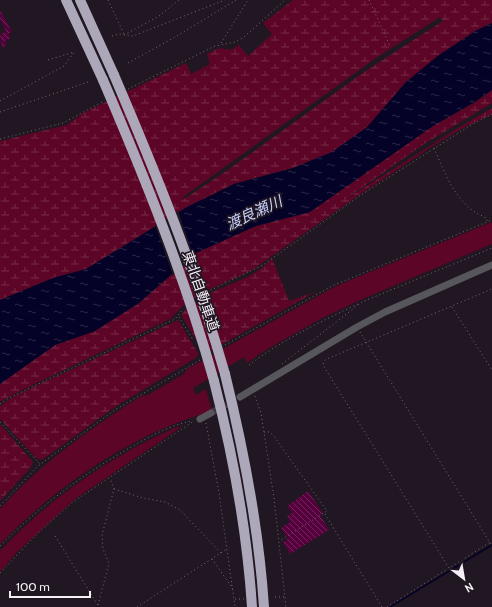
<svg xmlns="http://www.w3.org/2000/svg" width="492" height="607" viewBox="0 0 492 607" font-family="Cabin,'Noto Sans JP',sans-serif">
	<defs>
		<pattern id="wetland-marsh" width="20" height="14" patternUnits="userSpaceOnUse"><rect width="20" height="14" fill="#5d0526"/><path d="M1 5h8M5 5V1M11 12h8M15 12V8" fill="none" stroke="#752a46"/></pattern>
		<pattern id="water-ripples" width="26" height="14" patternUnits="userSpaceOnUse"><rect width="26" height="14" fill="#050227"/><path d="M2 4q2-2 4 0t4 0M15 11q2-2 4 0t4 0" fill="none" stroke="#2a2747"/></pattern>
		<pattern id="building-back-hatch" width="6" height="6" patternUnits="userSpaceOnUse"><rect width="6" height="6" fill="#56013e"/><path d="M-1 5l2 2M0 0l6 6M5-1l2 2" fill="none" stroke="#6f265b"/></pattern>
	</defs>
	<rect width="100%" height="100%" fill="#201722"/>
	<path fill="#5d0526" d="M492 222V244L358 301 320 319 264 351 247 363 244 357 193 388 196 395 206 389 212 410C198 416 183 420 169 426 105 453 48 495 0 544V509C41 463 91 428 143 395L146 396 184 374 187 369 336 286Z
		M183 426 75 499 17 552 0 572V551C50 498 108 458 174 428Z"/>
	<path fill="url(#wetland-marsh)" fill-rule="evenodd" d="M293 0H492V23L477 30 439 55 406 82 368 127 332 152 293 168 234 184 187 207 86 269 53 278 0 300V141L67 125 83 113 186 63 191 74 210 64 207 54 219 48 231 50 239 45 248 56 272 34 263 23ZM440 17 443 21 364 72 225 172 184 199 183 197 376 58Z
		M492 90V103L424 144 343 201 461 126 492 108V114L463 128 433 146 359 195 252 270 206 291 184 305 170 319 12 395 0 402V384L55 345 95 331 139 303 196 253 205 247 256 226 310 212 433 126 475 102Z
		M272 258 289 301 315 292 205 354 181 315C204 286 250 285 272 258Z
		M178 320 198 353 197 357 115 407 42 460 36 458 0 419V406L12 397Z
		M0 424 33 462 31 467 0 501Z"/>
	<path fill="url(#water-ripples)" d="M492 23V90L475 102 433 126 310 212 256 226 196 253 139 303 95 331 55 345 0 384V300L53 278 86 269 187 207 234 184 293 168 332 152 367 127 406 82 439 55 477 30Z"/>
	<path fill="#201722" d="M178 211 194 257 173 275 155 225Z"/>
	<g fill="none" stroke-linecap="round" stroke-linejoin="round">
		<path stroke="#050227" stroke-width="1.5" d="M390 607 492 545"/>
	</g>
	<path fill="url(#building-back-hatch)" d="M0 10 12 32 8 34 11 38 5 41 7 45 2 48 0 35 6 31 0 19Z
		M308 491 323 513 320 515 329 530 290 554 283 542 288 539 281 528 290 522 287 516 292 513 287 506Z"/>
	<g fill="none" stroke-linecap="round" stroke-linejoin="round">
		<path stroke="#403742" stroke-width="7" stroke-dasharray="7 3.5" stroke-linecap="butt" d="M211 413 240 397"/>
		<path stroke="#736a74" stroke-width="1" stroke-dasharray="1 3" stroke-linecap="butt" d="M108 0 124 34
			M369 0 390 46
			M124 35 159 16 179 0
			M112 36 119 34 133 36 225 0
			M221 43 248 0
			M48 60 74 52
			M128 63 177 36 236 0
			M128 89 215 46 235 42 244 37 285 0
			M0 101 64 66 75 51
			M0 112 88 82
			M0 139 63 123 104 101
			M434 148C444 171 452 194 472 210 476 213 481 215 486 218L487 221
			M207 292 263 265 358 197 471 125 492 114
			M452 307 492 370
			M179 317 193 340
			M360 332 492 546
			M225 345 334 285 492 220
			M282 364 362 302 492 248
			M249 365C282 340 322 321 360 303
			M255 396 261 413 274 498 286 607
			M0 404 9 398 175 319 183 309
			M0 422 40 464
			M206 423 219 493 235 607
			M264 432H269L273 435 327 511 281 540
			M114 489 143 498 165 502 180 510 221 553
			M0 506 37 467 50 457 115 410 200 360
			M325 514 382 607
			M55 536 99 607
			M0 546C38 508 79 477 126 450 147 438 169 425 193 421
			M212 559 233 589
			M449 568 323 365 324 361 327 359 492 289
			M0 573 39 532 73 502 194 421
			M275 597H284
			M235 599H244
			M98 605 109 563 103 549 102 535 114 489 110 478
			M137 607 227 549
			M387 607 492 541"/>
		<path stroke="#57565c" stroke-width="7" d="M240 397 357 327 385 312 492 265
			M200 419 211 413"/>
		<path stroke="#ada8b9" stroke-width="10" d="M66 0 103 80
			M80 0 114 75
			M225 374C244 451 259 528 264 607
			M214 381C233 455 247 530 252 607"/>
		<path stroke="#ada8b9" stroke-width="10" d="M114 75C156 173 196 272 225 374
			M103 80C145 178 185 277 214 381"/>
	</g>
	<g text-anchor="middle" stroke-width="3.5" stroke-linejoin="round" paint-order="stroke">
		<g font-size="14" fill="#f6eff7" stroke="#201722">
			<text transform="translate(201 291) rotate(71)" y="5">東北自動車道</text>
		</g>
		<g font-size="15" font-style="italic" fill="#c6d0fd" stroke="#201722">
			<text transform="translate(254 213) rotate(-25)" y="5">渡良瀬川</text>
		</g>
	</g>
	<g transform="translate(464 579) rotate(149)" stroke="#201722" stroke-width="3" paint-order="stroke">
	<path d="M0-3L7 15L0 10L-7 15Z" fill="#f6eff7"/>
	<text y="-6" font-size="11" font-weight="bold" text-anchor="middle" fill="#f6eff7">N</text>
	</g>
	<path d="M10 591v6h80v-6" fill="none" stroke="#f6eff7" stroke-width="2"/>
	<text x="16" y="591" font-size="12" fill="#f6eff7" stroke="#201722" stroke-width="3" paint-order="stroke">100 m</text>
</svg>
